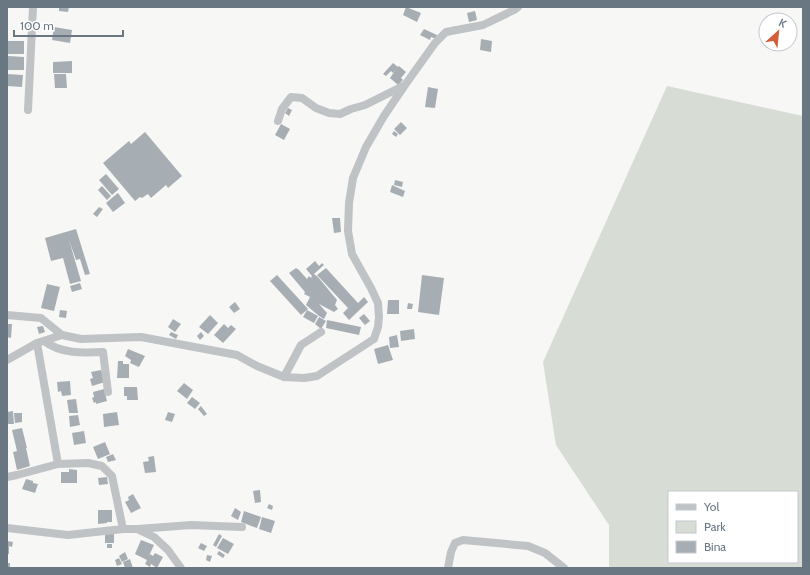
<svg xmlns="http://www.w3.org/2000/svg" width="810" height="575" viewBox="0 0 810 575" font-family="Cabin,sans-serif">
	<rect width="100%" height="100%" fill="#f7f7f5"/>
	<path fill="#d7dcd5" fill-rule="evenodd" d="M667 86 803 116V568H609V525L556 445 543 362ZM669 492H797V562H669Z"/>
	<path fill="#a7aeb3" d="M59 7H69L68 12 59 11Z
		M406 7 421 13 417 22 403 15Z
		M475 11 477 20 469 22 467 13Z
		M54 27 72 30 70 43 52 40Z
		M424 29 437 35 436 39 431 37 430 40 420 35Z
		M481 39 492 41 491 52 480 50Z
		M7 41H24V54H7Z
		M8 56 24 57V70H8Z
		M72 61V73H53V62Z
		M393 63 398 67 399 66 406 72 401 78 403 80 398 85 390 78 396 69 393 73 391 71 386 76 383 74Z
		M7 74 23 75 22 87 7 86Z
		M54 74H66L67 88H55Z
		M428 87 438 89 435 108 425 107Z
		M288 108 292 110 289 116 285 113Z
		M401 122 407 128 400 135 394 129Z
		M281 124 290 129 284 140 275 135Z
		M394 131 398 134 396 137 392 134Z
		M145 132 182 176 168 188 166 185 151 198 148 194 142 198 140 197 135 201 103 163 129 141 131 144Z
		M106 174 119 189 112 195 99 180Z
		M395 180 403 182 402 187 394 185Z
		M392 185 405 191 403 197 390 192Z
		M102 186 111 196 107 200 98 190Z
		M118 193 125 203 113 212 106 203 113 197 114 199 113 197Z
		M99 207 103 209 97 217 93 214Z
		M332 218H340L341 232 334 233Z
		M76 229 90 274 85 275 80 259 76 260 69 240 81 281 70 284 63 258 51 261 45 238Z
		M315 261 319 266 322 263 324 265 314 274 318 277 337 300 335 305 338 309 334 312 319 304 327 313 324 319 319 316 306 305 310 297 304 294 305 292 289 273 296 268 299 270 307 279 309 276 311 278 312 276 306 269Z
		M326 268 358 303 364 297 368 302 349 320 343 313 348 308 317 275Z
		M277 275 308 309 301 315 270 281Z
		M422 275 444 278 439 315 418 312Z
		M80 283 82 289 72 292 70 286Z
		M47 284 60 287 54 311 41 308Z
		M388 300H399V314H387Z
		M235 302 240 309 234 313 229 307Z
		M408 303 413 304 412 309H407Z
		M60 310 67 311 66 318 59 317Z
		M307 310 318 316 314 323 303 317Z
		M364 314 370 321 365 325 359 318Z
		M210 315 218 323 208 334 199 327Z
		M319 317 326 321 321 329 315 324Z
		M173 319 181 324 175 332 168 327Z
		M327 320 361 327 359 335 326 328Z
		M7 324H12L11 338 7 337Z
		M224 324 228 328 231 325 236 329 223 343 214 335Z
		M43 326 45 332 39 334 37 327Z
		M414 329 415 339 401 341 400 331Z
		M171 332 178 335 176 339 169 335Z
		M201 332 204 336 200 340 197 336Z
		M397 335 399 347 390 348 389 337Z
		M388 345 393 360 378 364 374 349Z
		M128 349 145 356 139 367 130 363 131 360 125 356Z
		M118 361H123V364H129V378H117Z
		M101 370 105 382 92 386 90 379 93 378 91 372Z
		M70 381 71 395 62 396 61 391 58 392 57 382Z
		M184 383 193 390 187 399 177 391Z
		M124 387H137L138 400H127V396H124Z
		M104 389 107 401 96 404V402L94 403 92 398 94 397 93 392Z
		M192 397 200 403 195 409 187 403Z
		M76 399 78 413H69L67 400Z
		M201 406 207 414 204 416 198 409Z
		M13 411 14 424H7V412Z
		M117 412 119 425 104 427 103 414Z
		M168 412 175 414 172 422 165 420Z
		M14 413H22V422L15 423Z
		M78 415 80 425 70 427 69 416Z
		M22 428 27 448H26L30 466 17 470 13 452 17 451 12 430Z
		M84 431 86 443 74 445 72 433Z
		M105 442 110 454 98 459 93 447Z
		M113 454 116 460 108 462 106 457Z
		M154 456 156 472 145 473 143 462 149 461 148 457Z
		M69 469 77 470V483H61V472H69Z
		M107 477 108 484 99 485 98 478Z
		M26 479 33 481V483L38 484 35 493 22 489Z
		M260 490 261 502 255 503 253 491Z
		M133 494 141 508 131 513 125 502 129 500 128 497Z
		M269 504 273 506 272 510 267 508Z
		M235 508 241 512 238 520 231 516Z
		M98 510H112V522H107V523L98 524Z
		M244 511 261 517 257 528 241 522Z
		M262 517 275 521 271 533 259 529Z
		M105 534H114V543H105Z
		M219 534 222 536 216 547 213 545Z
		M223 538 234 544 228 554 217 548Z
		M141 540 154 545 148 558 150 554 153 556 155 553 163 557 157 568 151 564 150 567 145 564 147 560 135 554Z
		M7 541 13 542 12 547 9 546V554H7Z
		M201 543 207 546 204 551 198 548Z
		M107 544H112V548H107Z
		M219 551 225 555 223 558 217 554Z
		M125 552 128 559 122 562 119 556Z
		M207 555 212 556 210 562 206 560Z
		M119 558 122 564 117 566 115 560Z
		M130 559 133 568H125L123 562Z
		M7 563H10V568H7Z"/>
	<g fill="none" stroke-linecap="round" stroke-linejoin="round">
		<path stroke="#bfc3c6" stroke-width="8" d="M28 110 33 7
			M278 121 282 109 291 97 302 98 316 108 329 113 340 114 351 109 365 105 405 85
			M7 315 41 318 62 335
			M44 341C61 354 83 353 103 352L108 392
			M37 343 58 464
			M7 360 37 343 62 335 81 339 141 337 237 355 257 366 284 377 304 378 317 376 374 339 378 327 379 317 378 303 371 288 352 254 348 231 349 203 353 178 366 147 384 116 405 85 435 43 446 32 483 25 514 10 518 7
			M284 377 301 345 321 332
			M7 477 17 475 58 464 88 463 102 466 112 476 123 529
			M7 528 68 535 123 529H138L191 525 242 527
			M139 530 154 537 168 550 181 568
			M448 568 451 552 455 543 463 540 528 546 545 553 564 568"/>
	</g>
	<rect width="810" height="575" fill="none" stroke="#697783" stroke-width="16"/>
	<rect x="668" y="491" width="130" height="72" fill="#ffffff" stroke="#c3c9cd"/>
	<rect x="676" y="504" width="20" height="6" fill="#bfc3c6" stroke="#c3c9cd"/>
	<text x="704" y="511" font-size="12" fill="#697783">Yol</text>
	<rect x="676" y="521" width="20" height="12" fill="#d7dcd5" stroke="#c3c9cd"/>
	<text x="704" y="531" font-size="12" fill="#697783">Park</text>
	<rect x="676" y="541" width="20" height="12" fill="#a7aeb3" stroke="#c3c9cd"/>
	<text x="704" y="551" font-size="12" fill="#697783">Bina</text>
	<g transform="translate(778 32) rotate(27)"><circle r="19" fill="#ffffff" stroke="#c3c9cd"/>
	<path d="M0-3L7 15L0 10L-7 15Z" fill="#d35e3a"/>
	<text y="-6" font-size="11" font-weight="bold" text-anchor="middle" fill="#697783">K</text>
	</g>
	<path d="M14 30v6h109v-6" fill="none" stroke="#697783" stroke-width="2"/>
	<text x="20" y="30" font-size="12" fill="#697783" stroke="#ffffff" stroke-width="3" paint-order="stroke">100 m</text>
</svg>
